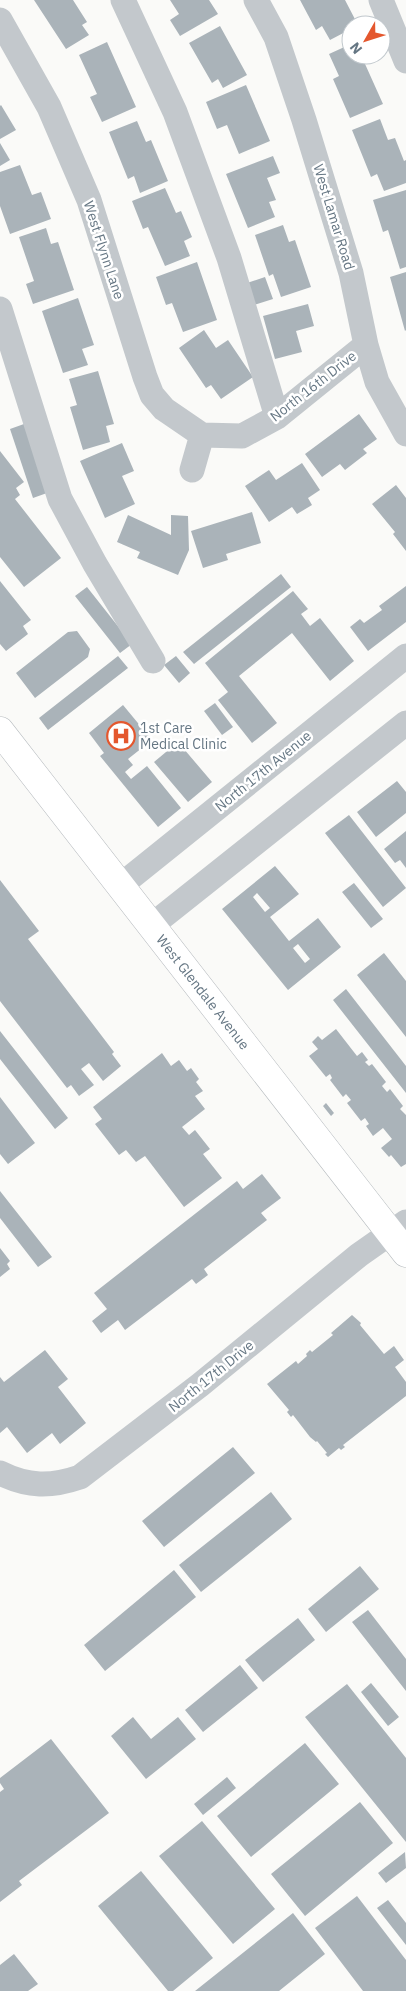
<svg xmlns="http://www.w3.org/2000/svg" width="406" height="1991" viewBox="0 0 406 1991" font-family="'IBM Plex Sans',sans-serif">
	<rect width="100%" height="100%" fill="#fafaf8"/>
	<path fill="#aab3b9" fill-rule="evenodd" d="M34 0H73L87 22 82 25 89 35 66 49Z
		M170 0H209L218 14 180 36 170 20 179 14Z
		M300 0H345L358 25H351V29L330 40 322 26 316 30Z
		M220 26 247 75 223 88 218 79 212 83 189 43Z
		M107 42 136 107 102 122 90 97 97 94 79 55Z
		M351 44V55H361L383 104 350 118 333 79 339 76 329 54Z
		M246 85 270 141 239 154 227 125 217 129 206 102Z
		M1 105 16 130 0 139V106Z
		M380 119 388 140 395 138 404 161 406 160V183L384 191 377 174 371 177 352 130Z
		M137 121 146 142 151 140 168 181 140 193 134 176 128 179 109 132Z
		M0 143 10 160 0 166Z
		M273 156 280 173 267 178 276 200 269 202 275 217 248 228 226 174Z
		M20 165 32 195 41 192 51 219 10 234 0 206V172Z
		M165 188 176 213 181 211 192 237 184 241 190 256 165 266 148 227 143 229 132 201Z
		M406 190V267L400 269 388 230 383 232 373 200Z
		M283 225 289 242 295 240 311 287 281 297 273 274 269 276 255 235Z
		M46 228 51 244 58 242 74 290 33 304 26 284 34 281 19 237Z
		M197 262 217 320 183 332 172 303 166 305 156 277Z
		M406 272V330L405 331 390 277Z
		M265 277 273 299 251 306 244 284Z
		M78 298 94 345 82 349 88 365 63 373 42 311Z
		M308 304 314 326 296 331 302 352 275 359 263 316Z
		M204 330 216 348 228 340 253 377 221 399 211 385 206 388 179 348Z
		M98 371 114 424 106 426 110 442 83 450 70 407 77 405 69 379Z
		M359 414 377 439 363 449 367 453 345 470 340 464 322 477 305 454Z
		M24 424 47 493 33 498 10 429Z
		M122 443 134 471 122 476 135 504 105 518 80 461Z
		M0 451 24 482 16 488 20 495 15 499 61 558 24 587 0 557Z
		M302 463 320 490 308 498 312 505 297 514 292 507 269 522 245 486 269 470 276 480Z
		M396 485 406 498V551L393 534 395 532 372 504Z
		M252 512 261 543 226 554 228 560 203 568 191 531Z
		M128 515 171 535V515L188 516 189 550 178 575 137 558 140 552 117 542Z
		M281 574 291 587 194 664 183 652Z
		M0 581 31 620 23 626 28 634 6 651 0 644Z
		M406 586V622L368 651 350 627 360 619 364 623 382 610 379 606Z
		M87 587 132 644 120 653 75 596Z
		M293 591 308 609 301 614 310 626 320 618 354 661 330 681 292 633 239 676 277 723 252 743 218 700 228 692 205 663Z
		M77 631 90 649 88 657 35 698 16 673 68 632Z
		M118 656 128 668 48 730 39 718Z
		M176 656 190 673 179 683 164 665Z
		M215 703 233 727 222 735 204 711Z
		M123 705 152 740 128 759 133 765 125 772 131 779 147 766 181 808 158 827 100 756 104 753 89 733Z
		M178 742 212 782 188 802 154 762Z
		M397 781 406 792V813L376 837 357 812Z
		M349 815 406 888 383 907 325 833Z
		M406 831V868L400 860 395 863 384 849Z
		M275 866 299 894 270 917 289 941 318 918 341 947 288 990 222 909ZM257 893 270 908 265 912 253 897ZM298 944 310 959 305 963 293 948Z
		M0 880 39 931 28 939 114 1052 112 1054 121 1066 103 1081 89 1063 81 1069 94 1085 79 1096 71 1085 67 1088 0 1001Z
		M354 883 383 919 371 928 342 892Z
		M384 953 406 981V1037L357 975Z
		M346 989 406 1066V1093L333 1000Z
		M336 1029 357 1056 362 1052 368 1060 365 1062 369 1066 372 1064 386 1082 382 1086 387 1092 390 1089 403 1106 400 1109 406 1115V1164L401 1167 391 1155 389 1157 381 1148 392 1139 383 1128 373 1136 366 1126 369 1124 365 1118 361 1121 347 1103 351 1100 346 1094 343 1097 330 1080 332 1078 330 1074 326 1077 309 1056 318 1049 312 1042 318 1036 322 1040Z
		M0 1031 68 1118 55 1129 0 1059Z
		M162 1053 171 1066 179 1060 187 1071 191 1068 199 1079 196 1082 203 1091 195 1096 205 1109 182 1127 189 1135 195 1130 210 1149 203 1154 222 1178 184 1207 145 1156 136 1162 126 1150 119 1155 95 1124 102 1119 93 1107Z
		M0 1097 35 1143 8 1164 0 1154Z
		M326 1103 334 1113 331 1116 323 1106Z
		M262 1174 281 1198 261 1213 267 1220 204 1269 208 1275 196 1284 192 1279 125 1330 118 1320 101 1333 92 1321 107 1309 94 1293 237 1181 243 1189Z
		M0 1191 52 1257 38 1267 0 1218Z
		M0 1248 10 1261 7 1264 10 1269 0 1277Z
		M352 1315 361 1323 360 1325 384 1354 394 1346 404 1360 395 1367 406 1382V1396L343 1445 345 1447 341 1450 339 1448 328 1457 325 1454 327 1453 317 1441 316 1442 310 1437 293 1415 291 1417 287 1412 289 1410 267 1384 296 1361 298 1364 307 1356 306 1354 310 1350 312 1352 333 1335 331 1333Z
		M45 1350 68 1379 58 1387 86 1423 60 1444 52 1433 27 1453 7 1427 0 1433V1377L4 1382Z
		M233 1447 255 1473 164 1547 142 1521Z
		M271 1492 292 1519 201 1592 179 1565Z
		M360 1566 379 1589 326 1632 308 1609Z
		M174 1570 196 1597 105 1671 84 1645Z
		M368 1610 406 1659V1691L352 1622Z
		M298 1618 315 1640 263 1682 245 1660Z
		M240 1665 258 1688 203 1732 185 1710Z
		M371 1683 399 1717 388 1726 361 1692Z
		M347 1684 406 1758V1842L305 1717Z
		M133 1717 151 1739 178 1717 196 1739 146 1779 111 1736Z
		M51 1739 109 1813 19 1881 22 1885 0 1902V1792L4 1789 0 1783V1778Z
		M305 1743 339 1784 251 1857 217 1816Z
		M227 1777 236 1788 203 1815 194 1804Z
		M360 1802 393 1843 305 1916 271 1874Z
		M202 1821 275 1909 233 1944 159 1856Z
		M405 1852 406 1868 386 1883 378 1873Z
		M141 1871 213 1958 173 1991H168L98 1906Z
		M357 1896 406 1960V1991H363L315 1928Z
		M388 1900 406 1923V1945L377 1908Z
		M293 1913 325 1954 279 1991H195Z
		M14 1954 38 1984 28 1991H0V1965Z"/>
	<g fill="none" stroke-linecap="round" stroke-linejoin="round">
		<defs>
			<path id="major" d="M0 731 406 1253"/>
		</defs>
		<use href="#major" stroke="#b5babe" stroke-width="29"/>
		<path stroke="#c3c8cc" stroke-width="25" d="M123 0 175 112 229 258 277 417
			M256 0 276 37 304 120 351 273 366 345 377 382 406 434
			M381 0 406 61
			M0 20 49 107 89 200 145 377 152 395 164 409 202 435 242 436 277 417 366 345
			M0 309 60 499 95 564 153 661
			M192 470 202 435
			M120 886 406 656
			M151 926 406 723
			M0 1473C28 1487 51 1487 80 1477L200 1385 359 1255 406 1222"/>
		<use href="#major" stroke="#fff" stroke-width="28"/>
	</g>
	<defs>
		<symbol id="hospital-ring" viewBox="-11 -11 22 22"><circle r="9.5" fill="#fff" stroke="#e4572e" stroke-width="1.5"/><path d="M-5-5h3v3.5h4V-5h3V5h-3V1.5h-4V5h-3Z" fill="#e4572e"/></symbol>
	</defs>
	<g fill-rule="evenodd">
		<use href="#hospital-ring" x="105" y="720" width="32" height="32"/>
	</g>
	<g text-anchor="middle" stroke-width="5" stroke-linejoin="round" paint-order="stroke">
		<g font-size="14" fill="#657683" stroke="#fff">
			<text transform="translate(334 217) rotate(73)" y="5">West Lamar Road</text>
			<text transform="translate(104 250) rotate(72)" y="5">West Flynn Lane</text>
			<text transform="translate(313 386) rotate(-38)" y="5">North 16th Drive</text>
			<text transform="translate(263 771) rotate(-39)" y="5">North 17th Avenue</text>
			<text transform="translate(203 992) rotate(52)" y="5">West Glendale Avenue</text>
			<text transform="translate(211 1376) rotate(-39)" y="5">North 17th Drive</text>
		</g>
		<g font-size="14" fill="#657683" stroke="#fff" text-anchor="start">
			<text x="140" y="733">1st Care<tspan x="140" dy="16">Medical Clinic</tspan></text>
		</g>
	</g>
	<g transform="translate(366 40) rotate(231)"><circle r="24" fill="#ffffff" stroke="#c1c8cd"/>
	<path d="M0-4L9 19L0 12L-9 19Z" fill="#e4572e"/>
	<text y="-8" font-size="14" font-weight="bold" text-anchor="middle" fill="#657683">N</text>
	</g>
</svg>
